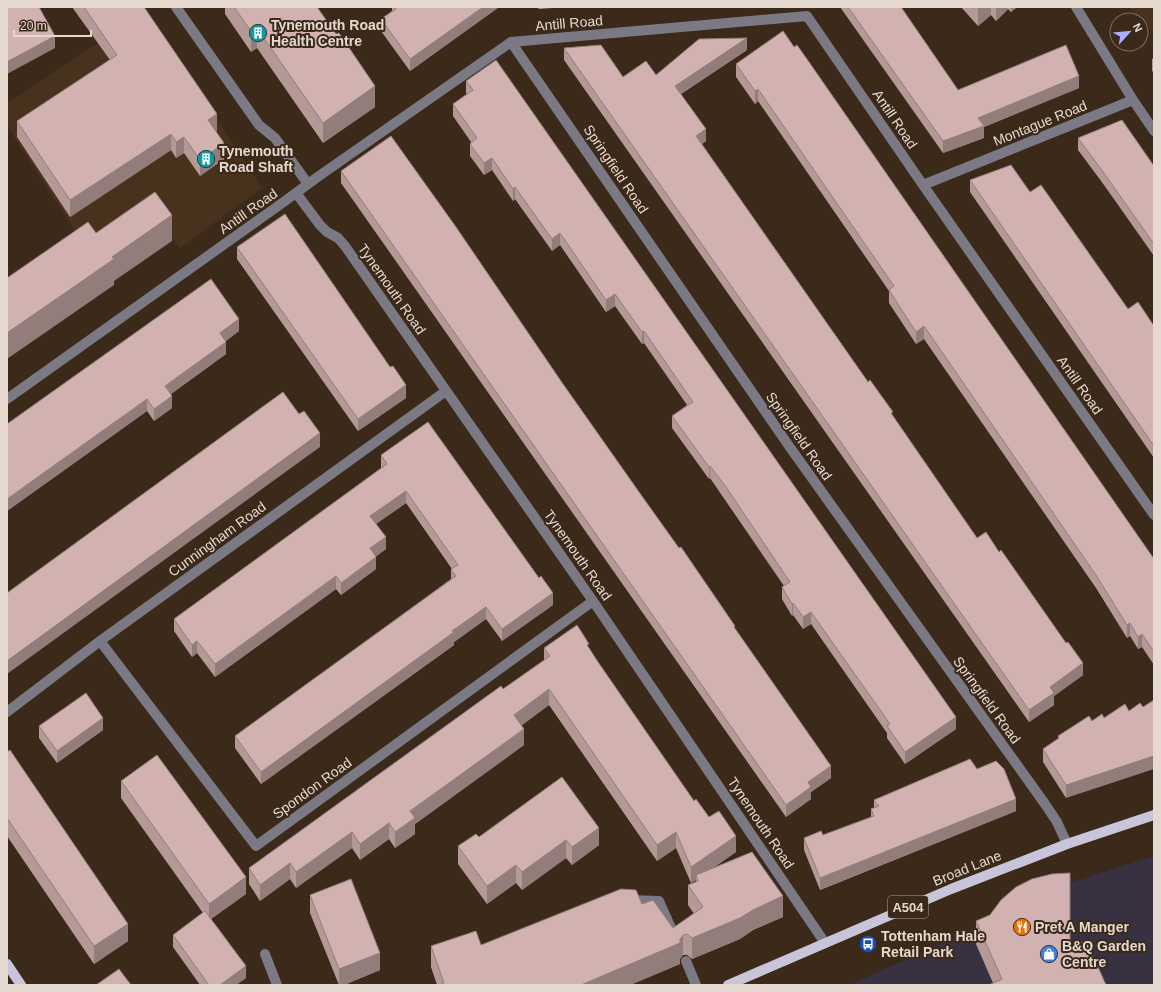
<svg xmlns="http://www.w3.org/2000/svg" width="1161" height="992" viewBox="0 0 1161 992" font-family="Arial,sans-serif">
	<rect width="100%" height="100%" fill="#3b291a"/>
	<path fill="#373142" d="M1154 856V985H850L969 931 1062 885Z"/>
	<path fill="#48311d" d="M1129 7H1154V34L1141 20Z
		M146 11 262 188 180 248 149 207 86 248 7 126V103Z"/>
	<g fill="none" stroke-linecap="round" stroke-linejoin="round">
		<path stroke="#7b7984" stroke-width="10" d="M176 7 259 125 275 138 308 184
			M1076 7 1133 100 1154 131
			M511 42 789 446 1045 804 1057 822 1067 844
			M923 185 1133 100
			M296 193 320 225 327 232 338 238 345 246 593 601 825 943
			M7 399 285 201 319 176 511 42 807 16 923 185 1154 515
			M100 641 256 846 593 601
			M7 712 100 641 446 391
			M628 900 659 901 671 928
			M265 954 277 985
			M686 961 696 985"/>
		<path stroke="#c8c5db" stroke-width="10" d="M7 964 21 985
			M728 985 951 889 1067 844 1154 815"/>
	</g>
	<path fill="#b49997" d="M72 7H144L217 131H216L224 159 200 176 184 153 176 158 171 150 70 217 17 137V121L110 60Z
		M225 7H317L375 107 323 143 257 48 251 52 225 14Z
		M392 7H499L410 71 381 31V19L392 11Z
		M537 7H567L539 9Z
		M840 7H901L958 90 1079 88 984 127V138L943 153Z
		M961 7H1017L1011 12 1008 9 996 21 991 15 978 26Z
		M783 31 1154 559V665L1142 647 1138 649 1130 636 1127 638 1096 588 924 339 916 344 889 303V291L758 101 755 104 736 77V64Z
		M564 48 623 77 656 75 747 50 681 94 706 141 702 144 977 538 1083 675 1054 696V705L1029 722 564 60Z
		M1154 58V73L1152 71V59Z
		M466 81 956 729 905 764 887 738V733L811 624 803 629 793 615 792 616 782 599V587L784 586 710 478 709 479 672 428V416L687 405 644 343 642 344 615 306 606 312 560 245 552 251 515 199 513 201 492 170 484 175 470 156V144L471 142 453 116V104L467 94 466 93Z
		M1078 138 1154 166V256L1104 185 1078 150Z
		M341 171 563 384 735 630 831 778 811 792V799L786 817 341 183Z
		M970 180 1030 192 1128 309 1154 326V458L970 192Z
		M237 247 406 398 358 431 237 259Z
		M239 331 226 341V354L171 394 172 408 154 421 147 411 7 511V424Z
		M381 455 553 605 502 641 486 619 454 642V645L261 784 235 748V736L451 579V569H452L406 503 376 524 386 549 376 556V569L341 595 336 589 215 677 197 653 192 657 174 631V619L381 468Z
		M544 648H589L598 662 694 801 709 817 736 852 712 868 783 917 753 930 740 939 692 959 687 955H683L680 959V964L630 985H437L431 967V946L481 945 642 904 673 928 694 914 688 905V885L696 882V880L691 883 676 848 657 861 549 705 522 725 524 745 415 824V834L395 848 389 839 360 860 352 848 296 888 290 879 260 901 249 884V868L544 661Z
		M1143 707 1066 798 1043 762V749L1058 739V736L1092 721Z
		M39 726 103 730 57 763 39 738Z
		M7 752 128 941 94 964 7 836Z
		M977 769 1016 811 820 890 804 850V838L823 835 871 817V809L874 808V800Z
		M562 777 599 845 572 865 566 858 522 890 516 883 487 904 458 864V846L479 837Z
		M121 781 246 894 211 919 246 978 236 985H200L173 947V935L203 913 121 798Z
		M310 895 380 970 344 985H339L310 913Z
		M990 915 1070 948 993 983 976 944V921Z"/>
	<path fill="#927d7b" d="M483 7H499L410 71V59Z
		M979 7H991V15L978 26V8Z
		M996 7H1008V9L996 21Z
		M1011 7H1017L1011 12Z
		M257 28V48L251 52V31Z
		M55 36V48L7 74V62Z
		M747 38V50L675 98V86Z
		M1079 76V88L984 127V138L943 153V141L978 118Z
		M375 86V107L323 143V123Z
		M758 89V101L755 104V91Z
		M217 114V131L208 137V120Z
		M706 129V141L696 148V136Z
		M171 134V150L70 217V200Z
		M184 137V153L176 158V142Z
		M224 143V159L200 176V160Z
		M492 158V170L484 175V163Z
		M515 187V199L513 201V189Z
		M172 215V241L114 281V285L7 359V333L112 257Z
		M560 233V245L552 251V239Z
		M615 294V306L606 312V300Z
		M239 319V331L220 345V333Z
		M924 326V339L916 344V332Z
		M644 331V343L642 344V332Z
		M226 342V354L165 398V386Z
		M406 385V398L358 431V419Z
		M172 396V408L154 421V409Z
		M147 399V411L7 511V499Z
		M320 433V447L7 674V661Z
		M710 466V478L709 479V467Z
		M406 491V503L370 528V516Z
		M386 537V549L370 561V548Z
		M376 557V569L341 595V583Z
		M336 576V589L215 677V664Z
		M553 593V605L502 641V629Z
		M793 603V615L792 616V604Z
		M486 607V619L454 642V645L261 784V772L452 631Z
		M811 612V624L803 629V617Z
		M1130 623V636L1127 638V625Z
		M1142 634V647L1138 649V637Z
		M197 641V653L192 657V645Z
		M1083 663V675L1054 696V705L1029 722V710L1050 687Z
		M549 689V705L514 731V715Z
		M956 717V729L905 764V752Z
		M103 718V730L57 763V751Z
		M524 729V745L415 824V834L395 848V832L410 811Z
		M1154 756V769L1066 798V785Z
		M831 766V778L811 792V799L786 817V805L808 782Z
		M1016 799V811L820 890V878Z
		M389 823V839L360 860V844Z
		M599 828V845L572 865V847Z
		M352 832V848L296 888V872Z
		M676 832V848L657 861V845Z
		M736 836V852L698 879 696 875V880L691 883V867Z
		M566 840V858L522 890V872Z
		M290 863V879L260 901V885Z
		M516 865V883L487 904V886Z
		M246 877V894L209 920V904Z
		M783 896V917L753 930 740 939 692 959V938Z
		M128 924V941L94 964V946Z
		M683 935V955L680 959V964L630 985H581L680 939Z
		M380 953V970L344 985H339V969Z
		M246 966V978L236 985H220Z"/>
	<path fill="#d1b2b0" stroke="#927d7b" d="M7 7H39L55 36 7 62Z
		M84 7H144L217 114 208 120 224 143 200 160 184 137 176 142 171 134 70 200 17 121 117 55Z
		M234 7H317L336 34 339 33 375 86 323 123 257 28 251 31Z
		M395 7H483L410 59 381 19 396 9Z
		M848 7H901L958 90 1066 45 1079 76 978 118 984 126 943 141Z
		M783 31 794 47 797 45 809 62 1154 559V652L1142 634 1138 637 1130 623 1127 625 1096 575 924 326 916 332 889 290 894 286 758 89 755 91 736 64Z
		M747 38 675 86 706 129 696 136 868 382 870 380 893 412 891 413 977 538 986 532 999 552 1001 550 1066 643 1068 642 1083 663 1050 687 1054 693 1029 710 564 48 601 45 623 77 646 61 656 75 699 39Z
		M496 60 956 717 905 752 887 726 890 724 811 612 803 617 793 603 792 604 782 587 790 582 726 487 710 466 709 467 672 416 693 402 644 331 642 332 615 294 606 300 560 233 552 239 515 187 513 189 492 158 484 163 470 144 477 138 453 104 473 90 466 81Z
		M1122 120 1154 166V244L1104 173 1078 138Z
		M391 136 456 227 563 384 644 499 679 548 681 547 735 626 734 627 831 766 808 782 811 787 786 805 341 171Z
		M1011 165 1030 192 1041 185 1128 309 1138 302 1154 326V446L970 180Z
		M155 192 172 215 112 257 114 259 7 333V278L88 222 96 233Z
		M285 214 390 367 393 366 406 385 358 419 237 247Z
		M211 279 239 319 220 333 226 342 165 386 172 396 154 409 147 399 7 499V424Z
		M283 392 299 414 304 411 320 433 7 661V593Z
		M428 422 539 578 541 576 553 593 502 629 486 607 452 631 454 632 261 772 235 736 456 576 451 569 458 565 406 491 370 516 386 537 370 548 376 557 341 583 336 576 215 664 197 641 192 645 174 619 387 464 381 455Z
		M577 625 589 644 587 645 598 662 694 801 696 799 709 817 719 811 736 836 691 867 676 832 657 845 549 689 514 715 524 729 410 811 415 818 395 832 389 823 360 844 352 832 296 872 290 863 260 885 249 868 501 686 503 689 550 656 544 648Z
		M86 693 103 718 57 751 39 726Z
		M1154 700V756L1066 785 1043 749 1059 738 1058 736 1089 716 1092 721 1102 714 1104 718 1125 704 1129 711 1140 703 1143 707Z
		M10 750 128 924 94 946 7 818V752Z
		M157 755 246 877 209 904 121 781Z
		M970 759 977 769 996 761 1004 769 1016 799 820 878 804 838 821 831 823 835 874 816 871 809 879 806 874 800Z
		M562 777 599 828 572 847 566 840 522 872 516 865 487 886 458 846 476 834 479 837Z
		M752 852 783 896 753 910 740 918 692 938 687 934 683 935 680 939V943L581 985H439L444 983 431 946 476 931 481 945 621 889 636 890 642 904 653 900 673 928 703 907 688 885 698 881 696 875Z
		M1070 873V948L1086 940 1106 985H989L1002 979 976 921 990 915 1001 900 1016 887 1032 879 1052 874Z
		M351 879 380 953 339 969 310 895Z
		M205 911 246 966 220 985H209L173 935Z
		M119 969 131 985H96Z"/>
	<defs>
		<symbol id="building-disc" viewBox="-11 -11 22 22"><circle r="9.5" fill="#0f9aa8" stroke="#3b291a"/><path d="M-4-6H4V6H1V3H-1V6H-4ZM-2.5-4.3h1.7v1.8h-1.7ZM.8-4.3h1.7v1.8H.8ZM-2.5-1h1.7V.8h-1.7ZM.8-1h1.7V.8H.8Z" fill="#fff"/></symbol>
		<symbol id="restaurant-disc" viewBox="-11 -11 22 22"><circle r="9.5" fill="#e8710a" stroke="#3b291a"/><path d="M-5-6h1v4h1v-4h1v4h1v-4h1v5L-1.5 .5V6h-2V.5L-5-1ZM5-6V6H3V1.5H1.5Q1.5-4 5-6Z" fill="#fff"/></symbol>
		<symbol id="bus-disc" viewBox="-11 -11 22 22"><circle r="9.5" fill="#1a4fb4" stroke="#3b291a"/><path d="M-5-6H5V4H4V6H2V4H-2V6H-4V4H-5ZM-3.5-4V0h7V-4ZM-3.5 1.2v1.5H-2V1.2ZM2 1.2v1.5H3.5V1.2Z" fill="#fff"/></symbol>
		<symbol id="shop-disc" viewBox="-11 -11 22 22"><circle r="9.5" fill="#3f7fe0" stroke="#3b291a"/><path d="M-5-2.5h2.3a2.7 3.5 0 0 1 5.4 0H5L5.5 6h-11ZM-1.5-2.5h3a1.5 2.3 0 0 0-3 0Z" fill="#fff"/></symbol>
	</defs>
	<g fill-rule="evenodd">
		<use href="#building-disc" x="248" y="23" width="20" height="20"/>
		<use href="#building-disc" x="196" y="149" width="20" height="20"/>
		<use href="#restaurant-disc" x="1012" y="917" width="20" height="20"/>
		<use href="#bus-disc" x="858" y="934" width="20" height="20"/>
		<use href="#shop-disc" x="1039" y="944" width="20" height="20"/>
	</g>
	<g text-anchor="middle" stroke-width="4" stroke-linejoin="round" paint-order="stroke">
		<rect fill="#3b291a" stroke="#b2a499" stroke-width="1" x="888" y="896" width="40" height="22" rx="3"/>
		<g font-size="13" font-weight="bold" fill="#e5d9cf">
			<text x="908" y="912">A504</text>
		</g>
		<g font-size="14" fill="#e5d9cf" stroke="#3b291a">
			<text transform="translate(569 23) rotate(-5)" y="5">Antill Road</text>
			<text transform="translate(895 119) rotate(56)" y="5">Antill Road</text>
			<text transform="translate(1040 123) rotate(-22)" y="5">Montague Road</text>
			<text transform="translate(616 169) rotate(56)" y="5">Springfield Road</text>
			<text transform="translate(248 211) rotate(-35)" y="5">Antill Road</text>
			<text transform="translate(392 289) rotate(55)" y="5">Tynemouth Road</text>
			<text transform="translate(1080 385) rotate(55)" y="5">Antill Road</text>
			<text transform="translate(799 436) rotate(55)" y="5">Springfield Road</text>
			<text transform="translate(217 539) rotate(-36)" y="5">Cunningham Road</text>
			<text transform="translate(578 555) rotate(55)" y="5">Tynemouth Road</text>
			<text transform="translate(987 700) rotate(54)" y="5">Springfield Road</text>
			<text transform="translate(312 788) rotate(-36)" y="5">Spondon Road</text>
			<text transform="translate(761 823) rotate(56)" y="5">Tynemouth Road</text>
			<text transform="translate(967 868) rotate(-22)" y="5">Broad Lane</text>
		</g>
		<g font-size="14" font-weight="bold" fill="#e5d9cf" stroke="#3b291a" text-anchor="start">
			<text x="271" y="30">Tynemouth Road<tspan x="271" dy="16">Health Centre</tspan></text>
			<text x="219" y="156">Tynemouth<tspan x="219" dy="16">Road Shaft</tspan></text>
			<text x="1035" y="932">Pret A Manger</text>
			<text x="881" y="941">Tottenham Hale<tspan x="881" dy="16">Retail Park</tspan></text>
			<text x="1062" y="951">B&amp;Q Garden<tspan x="1062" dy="16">Centre</tspan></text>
		</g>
	</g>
	<rect width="1161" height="992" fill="none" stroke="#e5d9cf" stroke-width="16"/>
	<g transform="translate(1129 32) rotate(63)"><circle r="19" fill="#3b291a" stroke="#7f6f62"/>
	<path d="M0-3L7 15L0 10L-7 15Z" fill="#acaffb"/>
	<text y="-6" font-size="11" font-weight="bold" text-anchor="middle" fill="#e5d9cf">N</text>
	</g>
	<path d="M14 30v6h77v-6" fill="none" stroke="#e5d9cf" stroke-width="2"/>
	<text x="20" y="30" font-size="12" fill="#e5d9cf" stroke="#3b291a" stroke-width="3" paint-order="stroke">20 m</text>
</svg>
